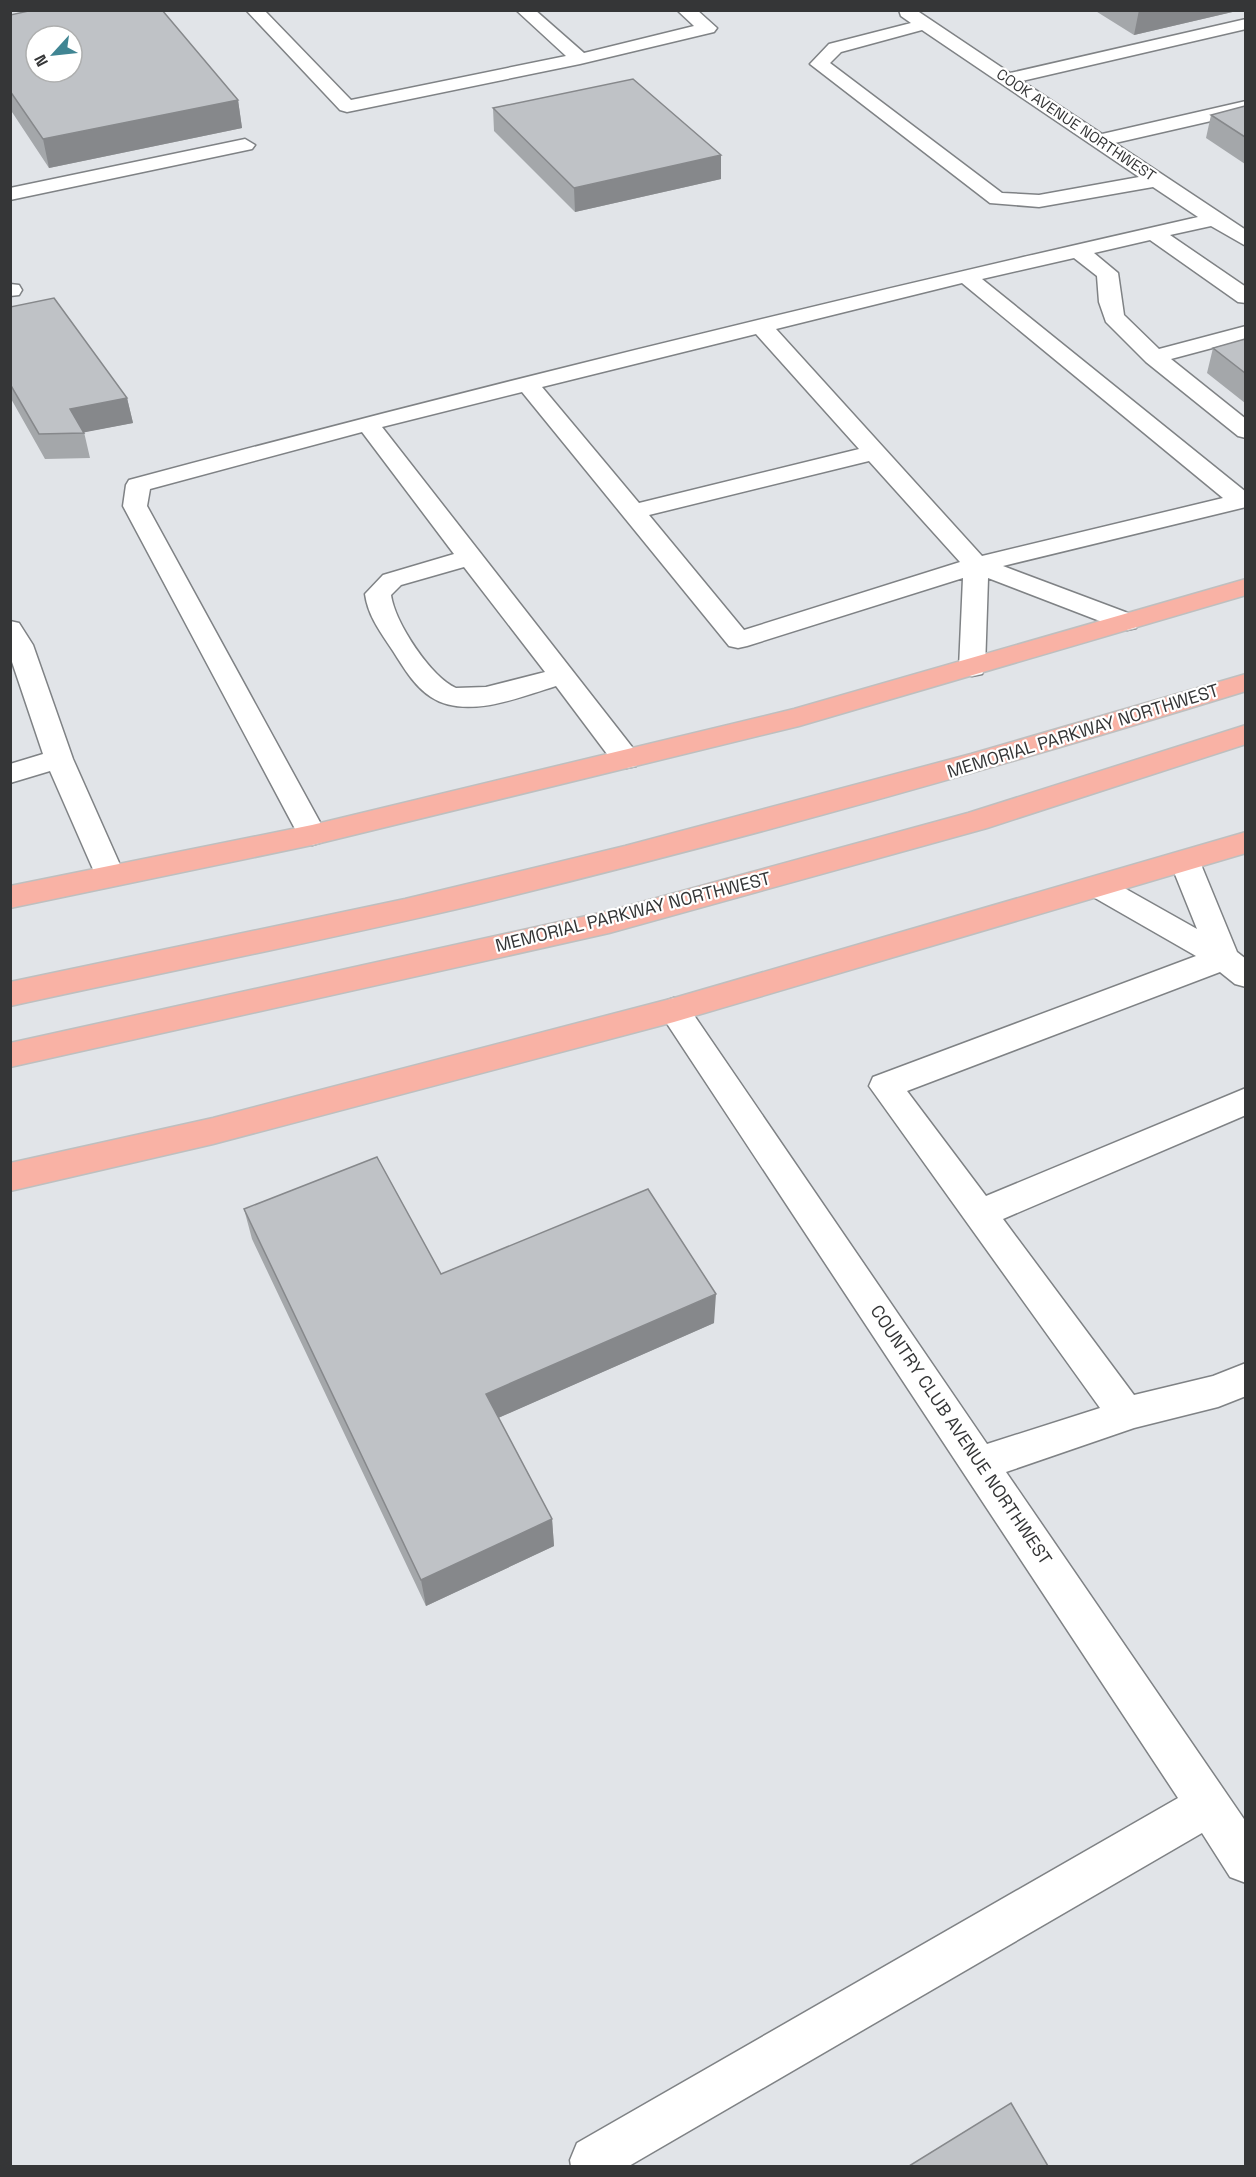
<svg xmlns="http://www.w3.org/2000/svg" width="1256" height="2177" viewBox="0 0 1256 2177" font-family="'Space Grotesk',sans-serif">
	<rect width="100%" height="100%" fill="#e1e4e8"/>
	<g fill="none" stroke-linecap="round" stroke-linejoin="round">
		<defs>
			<path id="minor" d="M246 10H264L351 100 566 56 516 10H535L584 53 694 26 677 10H697L717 28 714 32 580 64 347 112 340 110Z
				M899 10H916L1010 73 1246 19V29L1022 81 1102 134 1246 101V113L1115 143 1246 230V246L1211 226 1170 235 1246 287V303L1238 302 1150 240 1094 253 1118 273 1124 315 1159 349 1246 326V339L1171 359 1246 419V438L1238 436 1146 362 1106 322 1099 302 1097 276 1074 258 982 279 1246 492V507L1003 566 1136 616 1140 622 1136 628 1127 630 1118 628 988 578 985 668 982 674 972 676 962 674 959 668 963 578 747 646 738 648 729 646 522 392 382 427 636 752 640 759 636 766 626 768 616 766 556 686C521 697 465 720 431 697 414 686 404 668 393 651 381 633 368 616 365 594L383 575 454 554 362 432 150 489 147 506 327 835 322 842 312 845 302 842 123 506 126 485 129 480C484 385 840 298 1198 217L1153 187 1039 207 990 203 810 64 829 44 911 23 901 16ZM922 30 1139 177 1039 195 1002 193 830 63 841 52ZM962 283 1223 498 982 556 776 329ZM756 334 859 449 639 503 542 387ZM869 461 960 562 744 630 649 515ZM464 567 545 672 486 687 456 688C431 677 395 623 391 595L401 585Z
				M245 139 255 145 252 149 10 200V188Z
				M10 284 19 285 22 290 19 295 10 296Z
				M10 621 19 623 33 645 73 759 125 876 121 883 110 886 99 883 50 771 10 783V764L43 754 10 656Z
				M1185 852 1196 855 1200 862 1237 952 1246 959V987L1235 984 1220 972 907 1091 986 1196 1246 1088V1115L1003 1219 1134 1395 1213 1376 1246 1363V1396L1218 1407 1134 1428 1006 1472 1246 1822V1883L1230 1877 1202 1833 629 2166H571L570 2160 577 2143 1178 1798 658 1010 663 1002 674 998 685 1002 987 1444 1100 1408 869 1086 873 1077 1196 956 1088 894 1084 887 1088 880 1099 876 1110 880 1197 929 1170 862 1174 855Z"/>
			<path id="highway" d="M1246 579V595L799 726 312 845 10 908V886L312 825 794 709Z
				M1246 674V691C990 770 733 842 474 905 320 941 165 972 10 1006V982L405 899 625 846 971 754Z
				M1246 725V744L987 828 609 933 10 1067V1043L609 911 968 813Z
				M1246 832V853L674 1022 213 1144 10 1191V1163L213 1118 674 998Z"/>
		</defs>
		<use href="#minor" stroke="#7f8285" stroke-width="3"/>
		<use href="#highway" stroke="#bebfbf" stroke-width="3"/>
		<use href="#minor" fill="#fff" fill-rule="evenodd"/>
		<use href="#highway" fill="#f9b2a5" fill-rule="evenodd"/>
	</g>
	<path fill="#a4a7aa" d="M1094 10H1241L1134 35Z
		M10 15 238 100 242 128 49 168 10 109Z
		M1245 106V164L1206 138 1211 115Z
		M493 108 721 179 575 212 494 131Z
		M10 307 127 398 133 423 84 432 90 458 45 459 10 397Z
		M1245 339V403L1207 373 1213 348Z
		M244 1209 441 1274 714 1323 498 1418 552 1519 554 1546 426 1606 252 1239Z"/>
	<path fill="#86888b" d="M1139 10H1241L1134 35Z
		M238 100 242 128 49 168 43 139Z
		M721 155V179L575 212 574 188Z
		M127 398 133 423 81 433 70 409Z
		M716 1294 714 1323 489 1422 486 1394Z
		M552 1519 554 1546 426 1606 421 1580Z"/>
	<path fill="#bfc2c6" stroke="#86888b" stroke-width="1.5" fill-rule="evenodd" d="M33 10H162L238 100 43 139 10 91V15ZM36 36H72V72H36Z
		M633 79 721 155 574 188 493 108Z
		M1245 106V137L1211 115Z
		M54 298 127 398 70 409 84 433 39 434 10 384V307Z
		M1245 339V373L1213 348Z
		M377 1157 441 1274 648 1189 716 1294 486 1394 552 1519 421 1580 244 1209Z
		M1011 2103 1048 2166H909Z"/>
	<g text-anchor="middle" stroke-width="4.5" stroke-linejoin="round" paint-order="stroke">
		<g font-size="15" fill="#353637" stroke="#fff">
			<text transform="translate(1076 125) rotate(34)" y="5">COOK AVENUE NORTHWEST</text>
		</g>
		<g font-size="18" fill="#353637" stroke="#fff">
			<text transform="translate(1083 731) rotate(-17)" y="6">MEMORIAL PARKWAY NORTHWEST</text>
			<text transform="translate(633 912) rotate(-14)" y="6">MEMORIAL PARKWAY NORTHWEST</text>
			<text transform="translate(961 1435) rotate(56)" y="6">COUNTRY CLUB AVENUE NORTHWEST</text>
		</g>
	</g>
	<rect width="1256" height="2177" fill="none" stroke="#353637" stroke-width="24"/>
	<g transform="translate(54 54) rotate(243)"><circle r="28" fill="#ffffff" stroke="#aeafaf" stroke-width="1.5"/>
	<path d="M0-4.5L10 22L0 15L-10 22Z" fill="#408593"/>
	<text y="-9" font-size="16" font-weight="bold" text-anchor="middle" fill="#353637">N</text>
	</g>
</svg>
